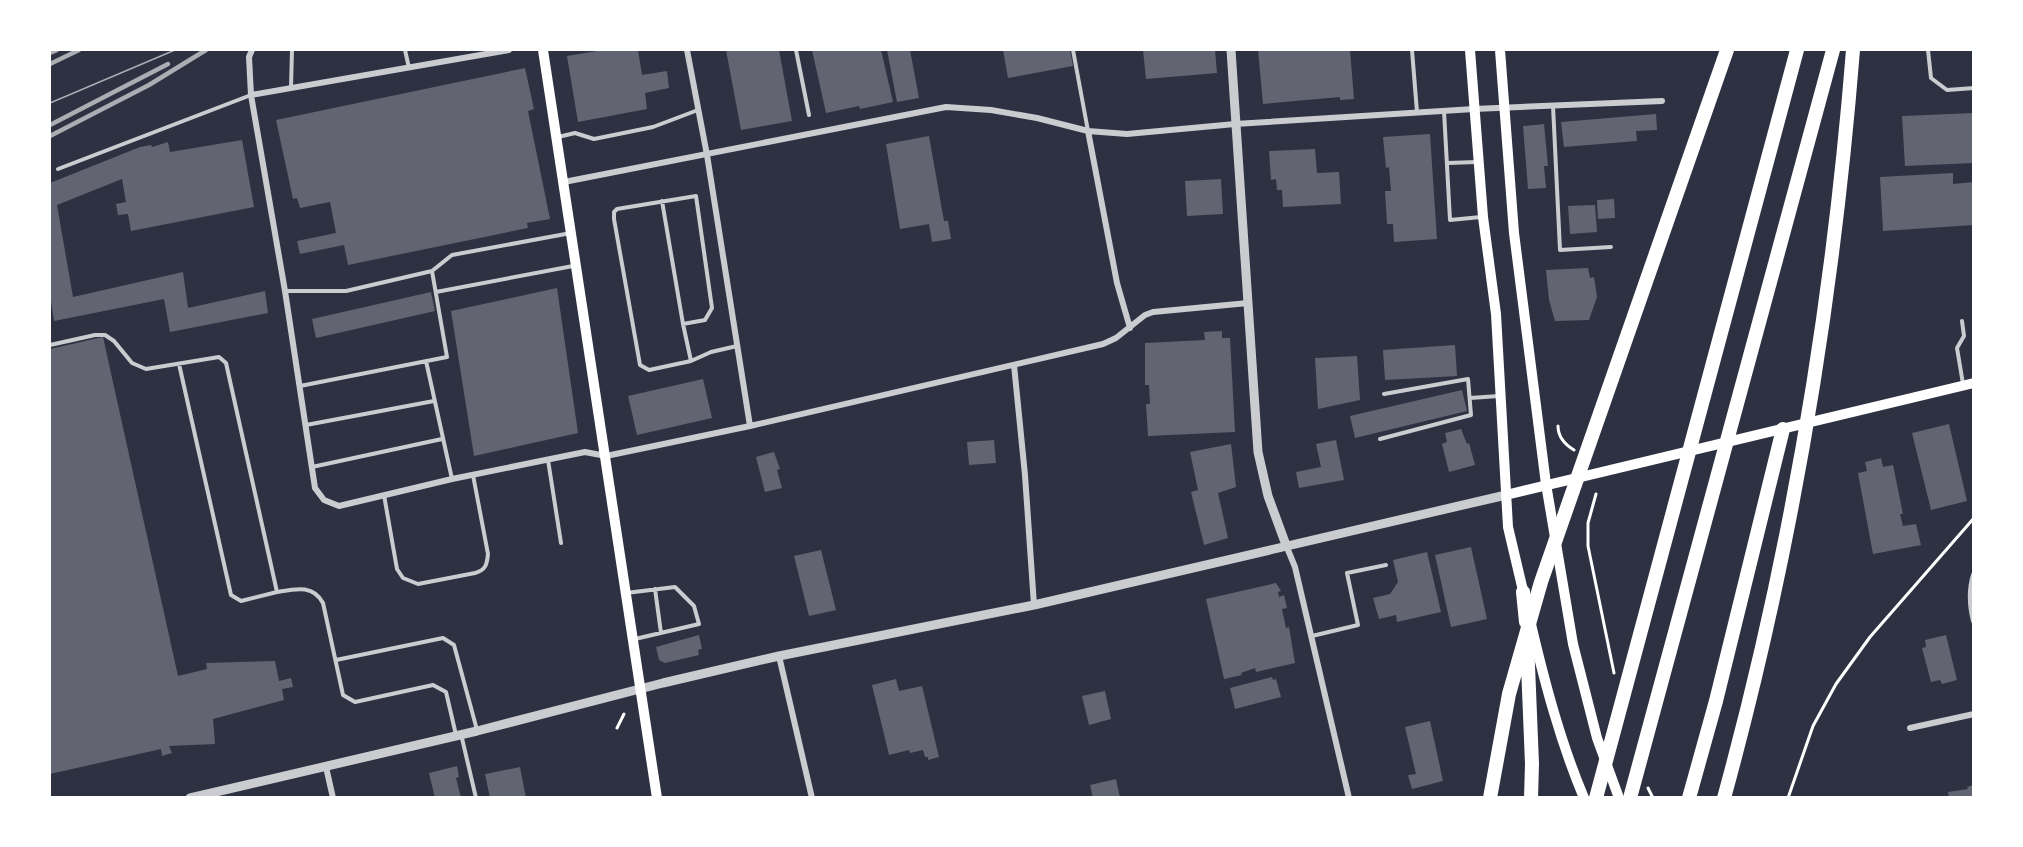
<svg xmlns="http://www.w3.org/2000/svg" width="2023" height="847" viewBox="0 0 2023 847" font-family="'Varela Round',sans-serif">
	<rect width="100%" height="100%" fill="#2d3142"/>
	<path fill="#626471" d="M603 50H638L642 75 667 71 669 88 645 93 647 109 578 122 567 56Z
		M726 50H779L792 121 741 130Z
		M812 50H881L893 102 860 109 859 106 826 113Z
		M887 50H910L919 98 897 102Z
		M1003 50H1070L1073 66 1008 78Z
		M1143 50H1215L1217 73 1146 79Z
		M1258 50H1350L1354 99 1340 100V97L1263 104Z
		M525 68 534 109 528 111 550 219 527 223 528 228 348 265 344 245 300 254 297 241 336 233 330 202 300 208 297 198 293 199 276 120Z
		M1974 113V163L1905 166 1902 116Z
		M1656 114 1657 130 1636 131 1637 141 1564 147 1561 122Z
		M1544 124 1548 166H1544L1546 188 1528 189 1523 126Z
		M1430 134 1437 239 1394 242 1393 224H1387L1385 191H1391L1389 167 1386 168 1383 137Z
		M929 136 944 221H948L951 239 932 242 929 224 900 229 886 144Z
		M242 140 254 207 131 231 128 214 118 215 116 204 126 202 122 179 57 205 73 297 183 272 188 308 265 291 268 313 170 332 164 299 54 321 50 295V183L140 147 151 145 152 147 168 142 170 152Z
		M1315 149 1317 173 1339 172 1341 204 1283 207 1282 190H1277L1276 179 1271 180 1269 151Z
		M1953 173V184L1974 182V225L1883 231 1880 177Z
		M1221 179 1223 214 1187 216 1185 181Z
		M1614 199 1615 218 1598 219 1597 200Z
		M1595 205 1597 232 1570 234 1568 206Z
		M1588 268 1590 278 1594 277 1597 297 1589 320 1555 321 1549 300 1546 270Z
		M557 288 578 433 474 456 451 311Z
		M431 292 435 311 316 338 312 319Z
		M1222 331V338H1230L1235 432 1148 436 1146 404H1150L1149 385H1145V343L1205 340 1204 332Z
		M103 337 178 676 207 669 206 663 275 661 279 681 291 678 293 687 282 689 284 700 213 719 215 744 169 746 172 753 162 756 161 749 50 774V349Z
		M1455 345 1457 376 1385 380 1383 350Z
		M1357 356 1360 400 1318 409 1315 358Z
		M703 379 712 418 637 435 628 396Z
		M1462 390 1467 411 1355 438 1350 416Z
		M1949 424 1967 501 1931 510 1912 433Z
		M1461 429 1467 444 1469 443 1475 465 1449 472 1442 444 1447 442 1445 433Z
		M994 440 996 463 969 465 967 442Z
		M1336 440 1344 480 1299 488 1296 472 1321 467 1316 444Z
		M1231 444 1236 487 1218 493 1228 538 1204 545 1191 492 1198 490 1190 452Z
		M774 452 780 469 777 470 782 488 765 492 756 457Z
		M1881 458 1883 467 1893 465 1903 514H1900L1903 526 1916 524 1921 545 1873 554 1858 473 1867 471 1865 462Z
		M1471 547 1487 619 1451 627 1435 555Z
		M821 550 836 610 809 616 794 556Z
		M1427 552 1441 612 1397 622 1396 615 1379 619 1373 598 1390 594 1398 582 1393 560Z
		M1276 583 1281 591 1278 592 1279 597 1284 595 1287 608 1282 609 1286 628 1289 627 1295 663 1256 672 1255 668 1241 673 1242 675 1224 679 1206 599Z
		M699 635 702 649 698 650 699 655 665 663 659 660 656 647Z
		M1946 635 1957 680 1942 684 1940 680 1931 682 1922 648 1926 647 1925 640Z
		M1272 677 1273 680 1276 679 1281 697 1235 709 1230 688Z
		M896 679 899 691 922 686 939 757 928 760V757H925L923 750 910 753 909 750 889 755 872 685Z
		M1105 691 1111 719 1089 725 1082 696Z
		M1430 721 1443 781 1412 789 1408 775 1416 774 1405 727Z
		M457 766 459 777 456 778 461 798H435L429 773Z
		M520 767 526 798H490L485 774Z
		M1116 779 1120 798H1093L1090 785Z
		M1974 785V798H1949L1948 792 1968 789 1967 787Z"/>
	<g fill="none" stroke-linecap="round" stroke-linejoin="round">
		<path stroke="#fff" stroke-width="3" d="M1558 426C1558 437 1564 444 1574 450
			M1596 494 1588 523V546L1614 673
			M617 728 624 714
			M1648 788 1653 798
			M1788 798 1813 726 1836 684 1870 637 1974 518"/>
		<path stroke="#caccd0" stroke-width="4" d="M405 50 409 68
			M796 50 809 115
			M1073 50 1088 131
			M1412 50 1417 112
			M1928 50 1931 78 1947 90 1974 88
			M291 87 292 50
			M1553 106 1560 250 1611 247
			M1444 111 1450 220 1481 217
			M558 137 575 133 594 139 653 127 698 110
			M1448 163 1477 162
			M58 169 251 95
			M662 201 683 324 705 320 712 308 696 196 617 209 614 212V219L640 365 649 370 691 361 711 352 737 346
			M285 291H346L432 271 452 255 571 233
			M436 292 573 266
			M1962 321 1964 336 1957 348 1963 384
			M683 324 691 361
			M50 345 95 335H105L114 341 132 363 146 369 219 357 226 363 277 592C295 589 313 584 323 603L343 695 355 702 433 685 446 692 456 735
			M426 361 452 479
			M179 364 231 595 241 601 277 592
			M300 386 447 357 432 271
			M1470 398 1499 396
			M306 425 434 401
			M1380 439 1471 415 1468 379 1384 394
			M548 460 561 543
			M312 467 442 439
			M384 495 397 569 403 578 418 584 475 573C486 570 487 564 488 554L473 475
			M655 589 661 633
			M626 593 675 587 694 606 699 624 635 639
			M1312 636 1358 625 1347 573 1386 565
			M336 660 443 638 454 645 477 730
			M461 734 476 798"/>
		<path stroke="#caccd0" stroke-width="6" d="M252 50 249 57 251 95 285 291 315 488 324 500 339 506 452 479 585 452 606 456 750 426 1103 344 1116 338 1145 315 1153 312 1248 303
			M687 50 707 155 750 426
			M251 95 509 50
			M1088 131 1117 283 1130 328
			M564 182 946 107 991 110 1037 118 1088 131 1127 134 1235 124 1474 109 1662 101
			M1014 365 1025 475 1034 605
			M1286 545 1295 567 1349 798
			M1974 575C1969 591 1970 605 1974 621
			M779 656 812 798
			M1910 728 1974 714
			M326 767 333 798"/>
		<path stroke="#caccd0" stroke-width="9" d="M1231 50 1258 452 1268 496 1286 545
			M190 798 477 731 663 683 779 656 1034 605 1506 495"/>
		<path stroke="#fff" stroke-width="10" d="M543 50 657 798
			M1506 495 1974 383"/>
		<path stroke="#fff" stroke-width="10" d="M1470 50 1483 217 1496 314 1508 527 1525 599
			M1500 50 1514 233 1546 484 1573 644 1597 738 1619 798
			M1530 620C1544 680 1560 741 1584 798"/>
		<path stroke="#fff" stroke-width="14" d="M1523 592 1526 622
			M1527 641 1532 764 1531 798
			M1490 798 1509 694 1541 582 1727 50
			M1596 798 1797 50
			M1630 798 1833 50
			M1689 798 1716 701 1783 429
			M1724 798C1791 554 1833 301 1853 50"/>
		<path stroke="#abadb3" stroke-width="1.5" d="M50 103 175 50"/>
		<path stroke="#abadb3" stroke-width="4.5" d="M50 53 57 50
			M50 64 79 50
			M50 125 168 64
			M50 136 149 85 206 50"/>
	</g>
	<rect width="2023" height="847" fill="none" stroke="#ffffff" stroke-width="102"/>
</svg>
